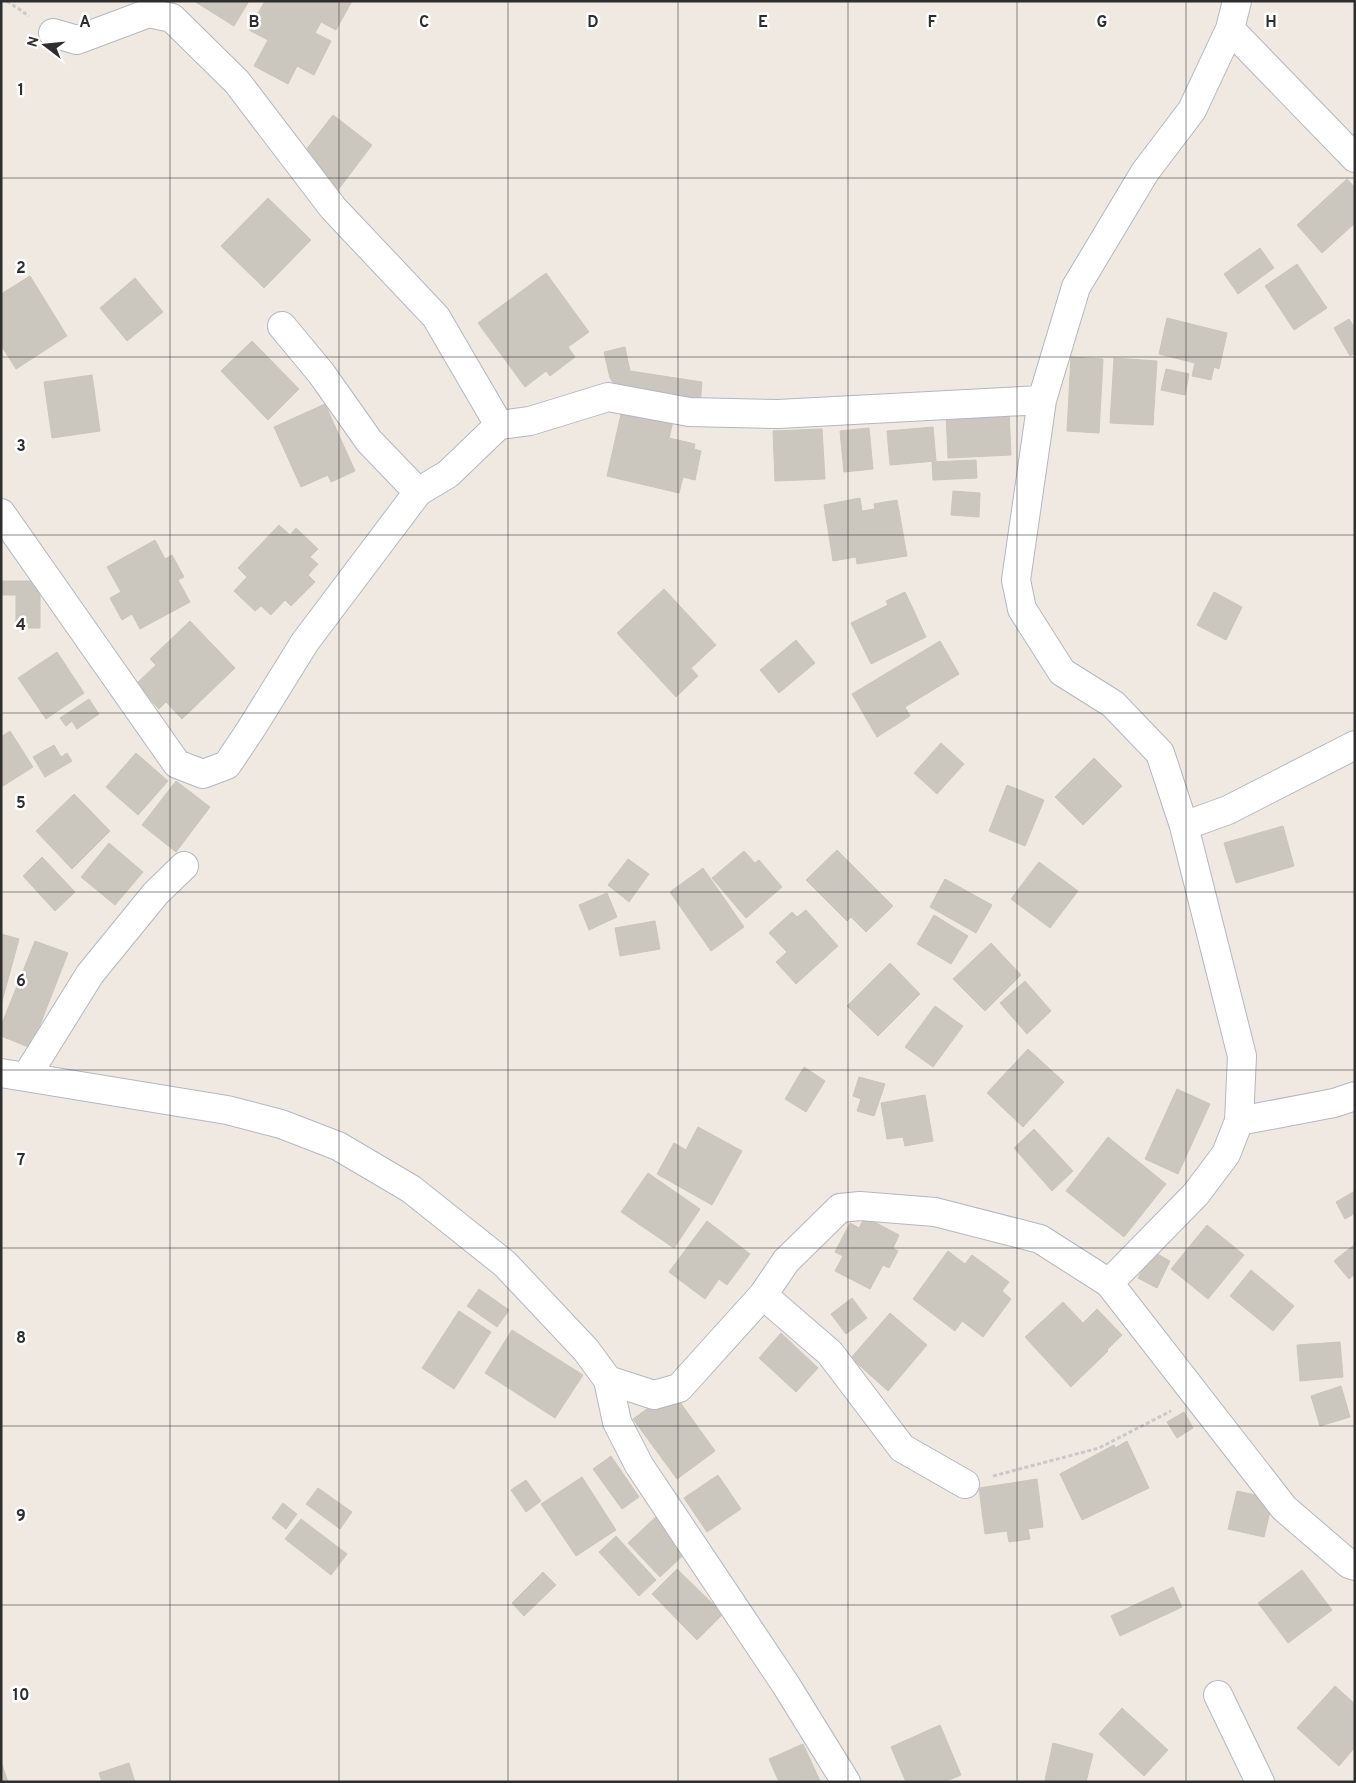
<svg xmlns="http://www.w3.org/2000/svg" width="1356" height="1783" viewBox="0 0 1356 1783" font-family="Overpass,sans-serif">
	<rect width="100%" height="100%" fill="#efe9e1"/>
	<path fill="#cbc7bf" stroke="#cbc5ba" d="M194 1H249L234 26Z
		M265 1H352L336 30 321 22 315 33 331 41 314 75 297 66 288 84 254 66 268 40 249 30Z
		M333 115 372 145 338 190 298 160Z
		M1347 179 1355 188V223L1322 253 1297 225Z
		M268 198 311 240 264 288 221 246Z
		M1260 248 1274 268 1238 294 1224 274Z
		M1297 264 1327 308 1294 330 1265 286Z
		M546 273 589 332 568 347 575 357 550 376 546 371 525 387 478 323Z
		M30 276 67 336 16 369 1 345V294Z
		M135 278 163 312 127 341 100 308Z
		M1167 318 1227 333 1219 369 1214 367 1211 380 1192 376 1195 363 1159 354Z
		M1349 319 1355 328V353L1350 356 1334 328Z
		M252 341 299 389 268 420 221 371Z
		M625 347 630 371 702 382 700 406 621 394 610 378 604 352Z
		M1071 357 1103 359 1099 433 1067 431Z
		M1114 358 1157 361 1153 425 1110 423Z
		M1166 369 1189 374 1185 395 1161 390Z
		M92 375 100 431 52 438 44 382Z
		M624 401 675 413 669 438 695 444 694 449 701 451 695 480 683 477 679 493 607 476Z
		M325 404 355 471 331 482 328 475 301 487 274 427Z
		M1009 410 1011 455 948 458 946 413Z
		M933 427 936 461 890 465 887 431Z
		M869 428 873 469 844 472 840 431Z
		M822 429 825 479 775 481 773 431Z
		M976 460 977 478 933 480 932 462Z
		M953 491 980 493 979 517 951 515Z
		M860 498 862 511 875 509 874 504 897 500 907 556 857 564 856 557 833 561 824 505Z
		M279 525 290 535 296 528 318 549 310 557 318 564 308 575 315 582 291 606 285 600 271 615 261 606 255 611 234 591 247 577 238 568Z
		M155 540 165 559 172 555 184 577 178 580 190 602 140 629 132 614 122 620 110 598 121 592 107 567Z
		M1 581H40V628H16V595H1Z
		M664 589 716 645 691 668 698 676 676 697 617 633Z
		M905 592 926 637 871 664 851 623 888 605 886 601Z
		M1214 592 1242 607 1226 640 1197 625Z
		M190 621 235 668 182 719 166 702 159 709 136 684 156 665 150 659Z
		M796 640 815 663 779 693 760 670Z
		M940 641 959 674 905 707 910 716 877 737 852 694Z
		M57 652 84 693 46 719 18 678Z
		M89 699 99 714 77 729 72 721 66 726 60 718Z
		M10 731 33 767 3 786 1 784V737Z
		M941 743 964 764 937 794 914 773Z
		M54 745 61 757 67 753 72 761 45 777 33 757Z
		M136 753 168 781 138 815 106 787Z
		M1094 758 1122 786 1083 825 1055 797Z
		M176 781 210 807 176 852 142 825Z
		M1007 785 1044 800 1025 846 989 831Z
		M74 794 110 831 72 869 36 831Z
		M1283 826 1294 866 1236 883 1224 843Z
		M109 843 143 872 115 905 81 877Z
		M837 850 893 906 866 932 851 917 847 921 806 880Z
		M744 851 755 863 759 860 782 887 746 918 712 878Z
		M42 857 75 892 55 911 23 876Z
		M628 859 649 874 629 902 608 885Z
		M1039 862 1078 891 1050 928 1011 899Z
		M703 868 744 927 711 951 670 892Z
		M945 879 992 905 976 933 930 907Z
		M607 893 617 917 589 930 579 905Z
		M806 910 838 946 796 984 776 962 787 952 769 933 792 912 797 917Z
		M934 915 968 936 951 964 917 944Z
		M655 921 660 949 620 956 615 928Z
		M1 934 19 939 1 1005Z
		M35 941 68 953 31 1048 1 1036V1026Z
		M991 943 1021 975 985 1011 953 979Z
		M890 963 920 994 878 1036 847 1006Z
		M1025 981 1051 1011 1027 1034 1000 1003Z
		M935 1006 963 1026 933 1067 905 1047Z
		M1028 1049 1064 1082 1023 1127 987 1093Z
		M804 1067 825 1081 806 1112 785 1099Z
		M859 1077 885 1084 874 1116 857 1111 861 1099 853 1096Z
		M1177 1089 1210 1104 1178 1174 1145 1159Z
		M925 1095 933 1141 905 1146 903 1137 887 1139 881 1103Z
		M698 1127 742 1151 712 1205 657 1174 674 1143 686 1150Z
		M1034 1129 1073 1171 1052 1191 1014 1148Z
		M1108 1137 1166 1184 1124 1237 1066 1191Z
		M648 1173 700 1209 674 1248 621 1212Z
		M1355 1191V1213L1345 1219 1336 1202Z
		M865 1217 899 1235 893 1248 898 1251 889 1268 883 1265 870 1289 835 1271 843 1256 835 1252 850 1223 859 1228Z
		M707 1221 750 1254 727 1285 719 1279 705 1299 669 1272Z
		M1207 1225 1244 1255 1208 1299 1171 1269Z
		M1355 1244V1274L1349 1279 1334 1261Z
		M948 1251 965 1264 972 1255 1009 1282 1002 1291 1011 1299 983 1337 962 1321 955 1331 913 1299Z
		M1152 1251 1170 1261 1157 1288 1138 1278Z
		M1251 1270 1294 1306 1273 1331 1230 1296Z
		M479 1289 509 1310 497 1327 467 1306Z
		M852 1298 867 1318 846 1334 831 1314Z
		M1063 1302 1083 1323 1097 1309 1122 1335 1107 1350 1108 1351 1071 1387 1025 1337Z
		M459 1311 491 1332 454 1389 422 1368Z
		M890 1313 927 1345 888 1391 851 1358Z
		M512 1330 583 1375 555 1418 485 1373Z
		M781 1333 818 1368 796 1392 759 1358Z
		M1340 1342 1343 1377 1300 1381 1297 1345Z
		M1341 1386 1350 1417 1320 1426 1311 1396Z
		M672 1391 715 1451 677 1479 633 1419Z
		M1184 1412 1193 1428 1177 1438 1167 1422Z
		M1127 1441 1149 1488 1082 1520 1060 1474 1114 1445 1115 1448Z
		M611 1456 639 1497 622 1509 593 1469Z
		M718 1475 741 1509 707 1532 684 1498Z
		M582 1477 616 1530 576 1556 541 1504Z
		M1037 1479 1043 1527 1028 1529 1030 1539 1009 1542 1007 1531 985 1534 979 1488Z
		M526 1480 541 1501 526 1512 511 1490Z
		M318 1488 352 1512 340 1529 306 1504Z
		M1237 1491 1273 1499 1264 1537 1228 1529Z
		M283 1503 297 1514 286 1529 272 1518Z
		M660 1513 692 1547 660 1577 628 1543Z
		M301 1519 347 1554 331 1575 285 1539Z
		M616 1536 656 1580 639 1596 599 1552Z
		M677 1569 723 1614 697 1640 652 1594Z
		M1302 1570 1332 1610 1288 1643 1258 1603Z
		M543 1572 556 1585 524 1616 512 1603Z
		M1173 1587 1182 1607 1120 1636 1111 1616Z
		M1335 1686 1355 1704V1747L1339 1766 1297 1728Z
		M1122 1708 1168 1750 1144 1776 1099 1734Z
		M940 1725 961 1775 944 1782H906L891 1747Z
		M1053 1743 1093 1754 1086 1782H1051L1045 1780Z
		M803 1744 820 1781 779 1782 769 1759Z
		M1 1762 8 1782H1Z
		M129 1763 135 1782H102L99 1773Z"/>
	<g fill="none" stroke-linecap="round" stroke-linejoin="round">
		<defs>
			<path id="street" d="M1230 29 1355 158
				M53 33 77 40 149 13 172 18 237 82 333 208 436 317 499 425
				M282 326 321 373 369 441 418 492
				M1 513 177 764 203 774 227 765 251 729 305 642 418 492 448 474 499 425 530 421 608 397 689 412 778 414 1042 400
				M1184 826 1228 810 1355 745
				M1 1073 227 1110 281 1124 338 1146 411 1189 505 1264 586 1350 608 1380 654 1395 679 1388 763 1295 786 1261 840 1208 860 1206 935 1212 1040 1239 1109 1283 1284 1508 1349 1564 1355 1566
				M26 1077 90 974 156 893 184 866
				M1239 1121 1334 1103 1355 1096
				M1109 1283 1196 1194 1226 1154 1239 1121 1242 1056 1184 826 1160 753 1113 704 1062 672 1022 609 1016 580 1042 400 1076 287 1145 172 1192 110 1230 29 1237 1
				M763 1295 830 1353 902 1448 965 1484
				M608 1380 617 1422 639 1465 786 1685 846 1782
				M1218 1695 1260 1782"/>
		</defs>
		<use href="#street" stroke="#b4b7c1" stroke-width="30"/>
		<path stroke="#c9c9c9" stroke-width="3" stroke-dasharray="4 2.5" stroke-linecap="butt" d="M7 1 29 16
			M993 1476 1099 1448 1171 1411"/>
		<use href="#street" stroke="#fff" stroke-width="28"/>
	</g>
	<path fill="none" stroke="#2e2e2e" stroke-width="1" stroke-opacity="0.55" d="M170 1V1782M339 1V1782M508 1V1782M678 1V1782M848 1V1782M1017 1V1782M1186 1V1782M1 178H1355M1 357H1355M1 535H1355M1 713H1355M1 892H1355M1 1070H1355M1 1248H1355M1 1426H1355M1 1605H1355"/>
	<g font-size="16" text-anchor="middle" font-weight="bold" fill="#2e2e2e" stroke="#fff" stroke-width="5" stroke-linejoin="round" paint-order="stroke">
		<text x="85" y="27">A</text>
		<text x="254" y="27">B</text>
		<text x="424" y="27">C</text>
		<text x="593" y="27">D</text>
		<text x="763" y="27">E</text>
		<text x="932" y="27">F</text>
		<text x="1102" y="27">G</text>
		<text x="1271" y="27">H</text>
		<text x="21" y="95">1</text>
		<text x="21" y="273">2</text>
		<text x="21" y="451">3</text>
		<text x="21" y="630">4</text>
		<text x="21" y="808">5</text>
		<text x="21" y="986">6</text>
		<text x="21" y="1165">7</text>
		<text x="21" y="1343">8</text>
		<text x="21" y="1521">9</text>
		<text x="21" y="1700">10</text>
	</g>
	<rect width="1356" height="1783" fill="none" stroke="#2e2e2e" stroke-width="5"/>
	<g transform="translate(45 45) rotate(286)" stroke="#ffffff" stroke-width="4" paint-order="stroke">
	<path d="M0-4L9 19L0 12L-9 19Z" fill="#2e2e2e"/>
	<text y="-8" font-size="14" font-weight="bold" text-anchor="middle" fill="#2e2e2e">N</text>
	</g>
</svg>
